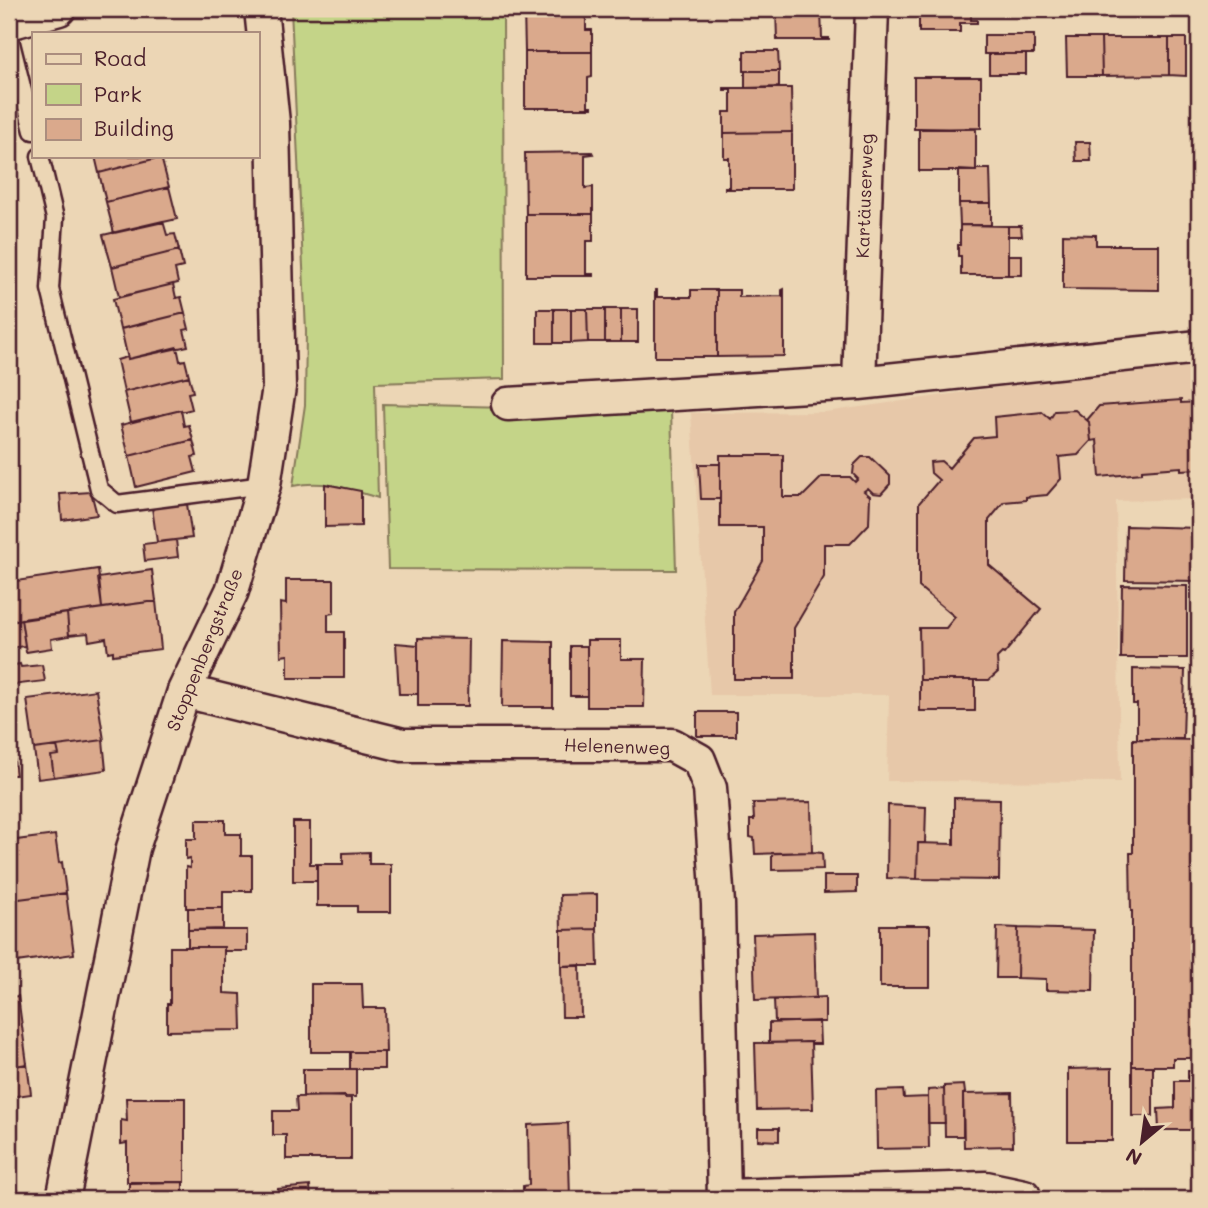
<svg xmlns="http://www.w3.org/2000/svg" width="1208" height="1208" viewBox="0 0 1208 1208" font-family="Mali,sans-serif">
	<rect width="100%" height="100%" fill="#ecd6b5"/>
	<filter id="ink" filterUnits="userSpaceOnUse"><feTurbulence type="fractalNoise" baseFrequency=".0143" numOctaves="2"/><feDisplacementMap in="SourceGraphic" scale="14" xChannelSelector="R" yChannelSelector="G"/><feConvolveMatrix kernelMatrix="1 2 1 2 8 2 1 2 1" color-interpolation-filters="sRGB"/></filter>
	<g filter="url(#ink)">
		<path fill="#e7c8a9" d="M1199 359V499L1116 501 1120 782 887 781 889 695H710L691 413 825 412Z"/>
		<path fill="#c4d488" stroke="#877a5a" stroke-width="2" d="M291 9H503L504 379 375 383 378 498C348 489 324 479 293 486L305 405 306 331Z
			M383 404 671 411 676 570 388 569Z"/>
		<path fill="#daa98c" stroke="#4a1f2b" stroke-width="2" d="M524 9H586V30H592V52H525Z
			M776 9H821L822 38H829V40H777Z
			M919 9H971V20H977V23H960V32H919Z
			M984 35H1034V54H984Z
			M1066 38H1101L1102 76H1067Z
			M1101 38H1169V75L1102 76Z
			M1169 38H1186V76L1169 75Z
			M744 51H778L779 71H744Z
			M525 52H592V77L588 78V106H592V108H525Z
			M989 54H1026V74H989Z
			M745 71H779V87L745 88Z
			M914 77H981V128L914 129Z
			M724 88H791L792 132 724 133V112H731V90H724Z
			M919 128 976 129V171H919Z
			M792 132V189H725V187H729V158H724V133Z
			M1075 142H1090L1091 161H1076Z
			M592 152 593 154 585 155V188L593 187V214H526L525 153Z
			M95 156H161V157L99 173Z
			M161 157 169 187 106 202 99 173Z
			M976 169H990L991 203H959V170L976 171Z
			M169 187 177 219 114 233 106 202Z
			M959 203H991V225H960Z
			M526 214H593V241H586V274H593V276H526Z
			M163 221 167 235 175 234 179 250 112 267 103 235Z
			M960 225 1008 226V275H961V256H958V245H960Z
			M1008 226H1021L1022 236H1008Z
			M1063 234 1096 235V245H1159V290L1063 289Z
			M179 250 183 267 175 269 178 283 119 297 112 267Z
			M1008 255H1022V275H1008Z
			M173 284 176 298 181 297 185 313 120 329 113 299Z
			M784 289V356L717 357V290H739V297L782 296V290Z
			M655 290H657V297H691V290H717V357H655Z
			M537 309H554V343H537Z
			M554 309H571V343H554Z
			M571 309H587L588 342 571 343Z
			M587 309H605V342H588Z
			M605 309H621V342H605Z
			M621 309H638V342H621Z
			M185 313 189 329 184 330 188 346 128 359 121 329Z
			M177 347 180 361 185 360 189 376 124 392 117 360 127 357 128 359Z
			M189 376 193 392 188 393 192 409 181 412V410L131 422 124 392Z
			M1181 400V403L1199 402V469L1181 470V467L1142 470V473L1100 477 1097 440 1091 441 1089 422 1087 420 1099 406Z
			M181 410 184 426 189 425 193 440 129 456 121 425Z
			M1075 410 1089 422 1091 441 1078 455 1059 457 1061 479 1047 495 1026 497V500L1004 502 989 520V565L1041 609 1004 654 1002 653 997 658 998 672 989 680H920L919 628H946L955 617 919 587V503L939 480 931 473 930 462 941 461 949 468 974 438 995 436 994 417 1042 412 1050 419 1055 411Z
			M193 440 197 456 192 457 196 472 136 487 129 456Z
			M720 455H783V497H802L822 477H850L855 482 858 479 853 474 854 465 862 457H870L890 476V484L881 494 873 493 868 488 864 491 870 496 869 524 850 544H824V577L794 628V679H734V612L763 561V527H720Z
			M699 464H720V499H701Z
			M325 484 361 491V526L325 527Z
			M91 492 97 515 62 520 60 494Z
			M187 504 192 538 157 542 152 508Z
			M1126 526 1199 528V581L1125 580Z
			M176 540 178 557 145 561 143 544Z
			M98 569 102 608 9 622V582Z
			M152 570 156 601 102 608 98 578Z
			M286 580H334V613L328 614V632H344V678H288V655L281 656 280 603 286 604Z
			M1122 585 1187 586V658H1121Z
			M1198 590H1199V725H1194Z
			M156 601 161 649 113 655V651L108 652 106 638 89 641 88 633 69 635 67 613Z
			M67 613 69 636 51 639 52 648 26 652 21 619Z
			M21 619 25 646 9 648V622Z
			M418 638 469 639 468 706H418Z
			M587 640H621V659H645L644 707H587Z
			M503 641 553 642V707H502Z
			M396 643 418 645V694H399Z
			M570 646H587V696H570Z
			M20 664 21 667 42 665 45 681 12 685 9 666Z
			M1133 669 1185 670 1183 739H1137V704H1133Z
			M920 680H975V711H920Z
			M96 690 104 740 34 749 27 699Z
			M697 712H736V736H697Z
			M9 730 13 752 9 753Z
			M1133 739 1199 740V1058H1173V1066H1132V911H1131L1130 853H1133Z
			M103 740 106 770 54 777 51 756 59 755 57 746Z
			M57 746 59 755 51 756 54 777 38 779 34 749Z
			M13 752 16 775H9V753Z
			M954 798 1000 799 999 880 917 879 918 843 954 844Z
			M811 802 812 852 755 854 754 838 750 837V820H754L753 803Z
			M888 805 926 807 925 843H918L917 879 887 878Z
			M196 820H225V834H241V856H252V891H223V908H186V867L190 868V858L186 859V839H196Z
			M293 822H310V864H317V881H293Z
			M55 835 59 863 62 862 66 893 11 900 9 882V841Z
			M369 852V864H391V912H357V906H317V864H343V853Z
			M812 852 822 853 823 869 772 870V853Z
			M824 876H857V892L824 893Z
			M66 893 74 954 9 963V931L15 930 11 900Z
			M597 894V929L561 930 560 895Z
			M188 908H223V929L188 930Z
			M880 925H930V987H880Z
			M997 927 1018 928 1017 978H996Z
			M1018 928 1094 930 1093 991 1046 990V979L1017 978Z
			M597 929 598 966H561V930Z
			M188 930H247V951H224V947H188Z
			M814 932 816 998 755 1000 753 934Z
			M170 947H224V993L241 994 242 1030 167 1031V1004H170Z
			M580 965 581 1017H562L561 966Z
			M311 984H362L363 1008H385L386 1052H311Z
			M18 996 27 1064 9 1067V997Z
			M825 997V1022H775L774 1000Z
			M819 1021 820 1044H811V1042L769 1043V1023Z
			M811 1042 813 1109 757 1110 755 1043Z
			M350 1052H384V1069H350Z
			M27 1064 31 1094 9 1097V1067Z
			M1132 1066H1153V1116H1132Z
			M1112 1068V1141H1068V1069Z
			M303 1069H356V1097L303 1096Z
			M1188 1071H1199V1130H1159L1158 1109 1175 1108V1081H1188Z
			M964 1085 965 1093 963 1094V1136H945L944 1086Z
			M944 1089 945 1123H928V1090Z
			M903 1090 904 1098 928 1097 929 1148 877 1149 876 1091Z
			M1012 1093 1013 1146 964 1147 963 1094Z
			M345 1096V1098H351V1159H286V1135H273V1111H297L296 1097Z
			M126 1098H185V1182H127V1143L121 1144V1120L127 1121Z
			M568 1123 570 1199H530V1194L523 1195V1186L529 1185 528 1125Z
			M758 1128H779V1141L758 1140Z
			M183 1182V1199H129V1183Z
			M310 1186 311 1199H278V1189Z"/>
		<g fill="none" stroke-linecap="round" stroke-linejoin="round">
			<defs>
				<path id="lane" d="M9 35 33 131
					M40 156 55 218 50 289 99 489 117 504 264 485"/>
				<path id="street" d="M9 23 59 9
					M859 383 872 9
					M508 404 859 383 1199 347
					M184 691 403 745H672L699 760 710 788 718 904 724 1199
					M724 1196 986 1188 1024 1196 1025 1199
					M63 1199 133 848 184 691 232 591 264 485 279 387 273 123 261 9"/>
			</defs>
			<use href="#lane" stroke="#4a1f2b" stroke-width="21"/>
			<use href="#street" stroke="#4a1f2b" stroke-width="37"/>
			<use href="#lane" stroke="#ecd6b5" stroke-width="16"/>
			<use href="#street" stroke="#ecd6b5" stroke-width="32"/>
		</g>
	</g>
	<g text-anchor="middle" stroke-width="5" stroke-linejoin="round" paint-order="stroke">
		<g font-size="18" fill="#4a1f2b" stroke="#ecd6b5">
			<text transform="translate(865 196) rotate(-88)" y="6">Kartäuserweg</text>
			<text transform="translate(205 650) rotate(-68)" y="6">Stoppenbergstraße</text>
			<text transform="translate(617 747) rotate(2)" y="6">Helenenweg</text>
		</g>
	</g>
	<rect width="1208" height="1208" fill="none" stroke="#ecd6b5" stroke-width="35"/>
	<rect x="18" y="18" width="1173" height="1173" fill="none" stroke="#4a1f2b" stroke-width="2.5" filter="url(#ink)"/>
	<rect x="32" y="32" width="228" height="126" fill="#ecd6b5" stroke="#ab8d7e" stroke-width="2"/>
	<rect x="46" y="54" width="35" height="10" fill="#ecd6b5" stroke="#ab8d7e" stroke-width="2"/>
	<text x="94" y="66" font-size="21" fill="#4a1f2b">Road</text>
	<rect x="46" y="84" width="35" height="21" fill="#c4d488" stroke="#ab8d7e" stroke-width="2"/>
	<text x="94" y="102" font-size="21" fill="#4a1f2b">Park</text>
	<rect x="46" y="119" width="35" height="21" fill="#daa98c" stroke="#ab8d7e" stroke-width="2"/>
	<text x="94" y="136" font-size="21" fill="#4a1f2b">Building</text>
	<g transform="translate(1142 1142) rotate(209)" stroke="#ecd6b5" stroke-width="5" paint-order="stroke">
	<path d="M0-5L12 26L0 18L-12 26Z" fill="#4a1f2b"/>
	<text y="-10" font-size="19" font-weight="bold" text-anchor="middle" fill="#4a1f2b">N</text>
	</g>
</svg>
